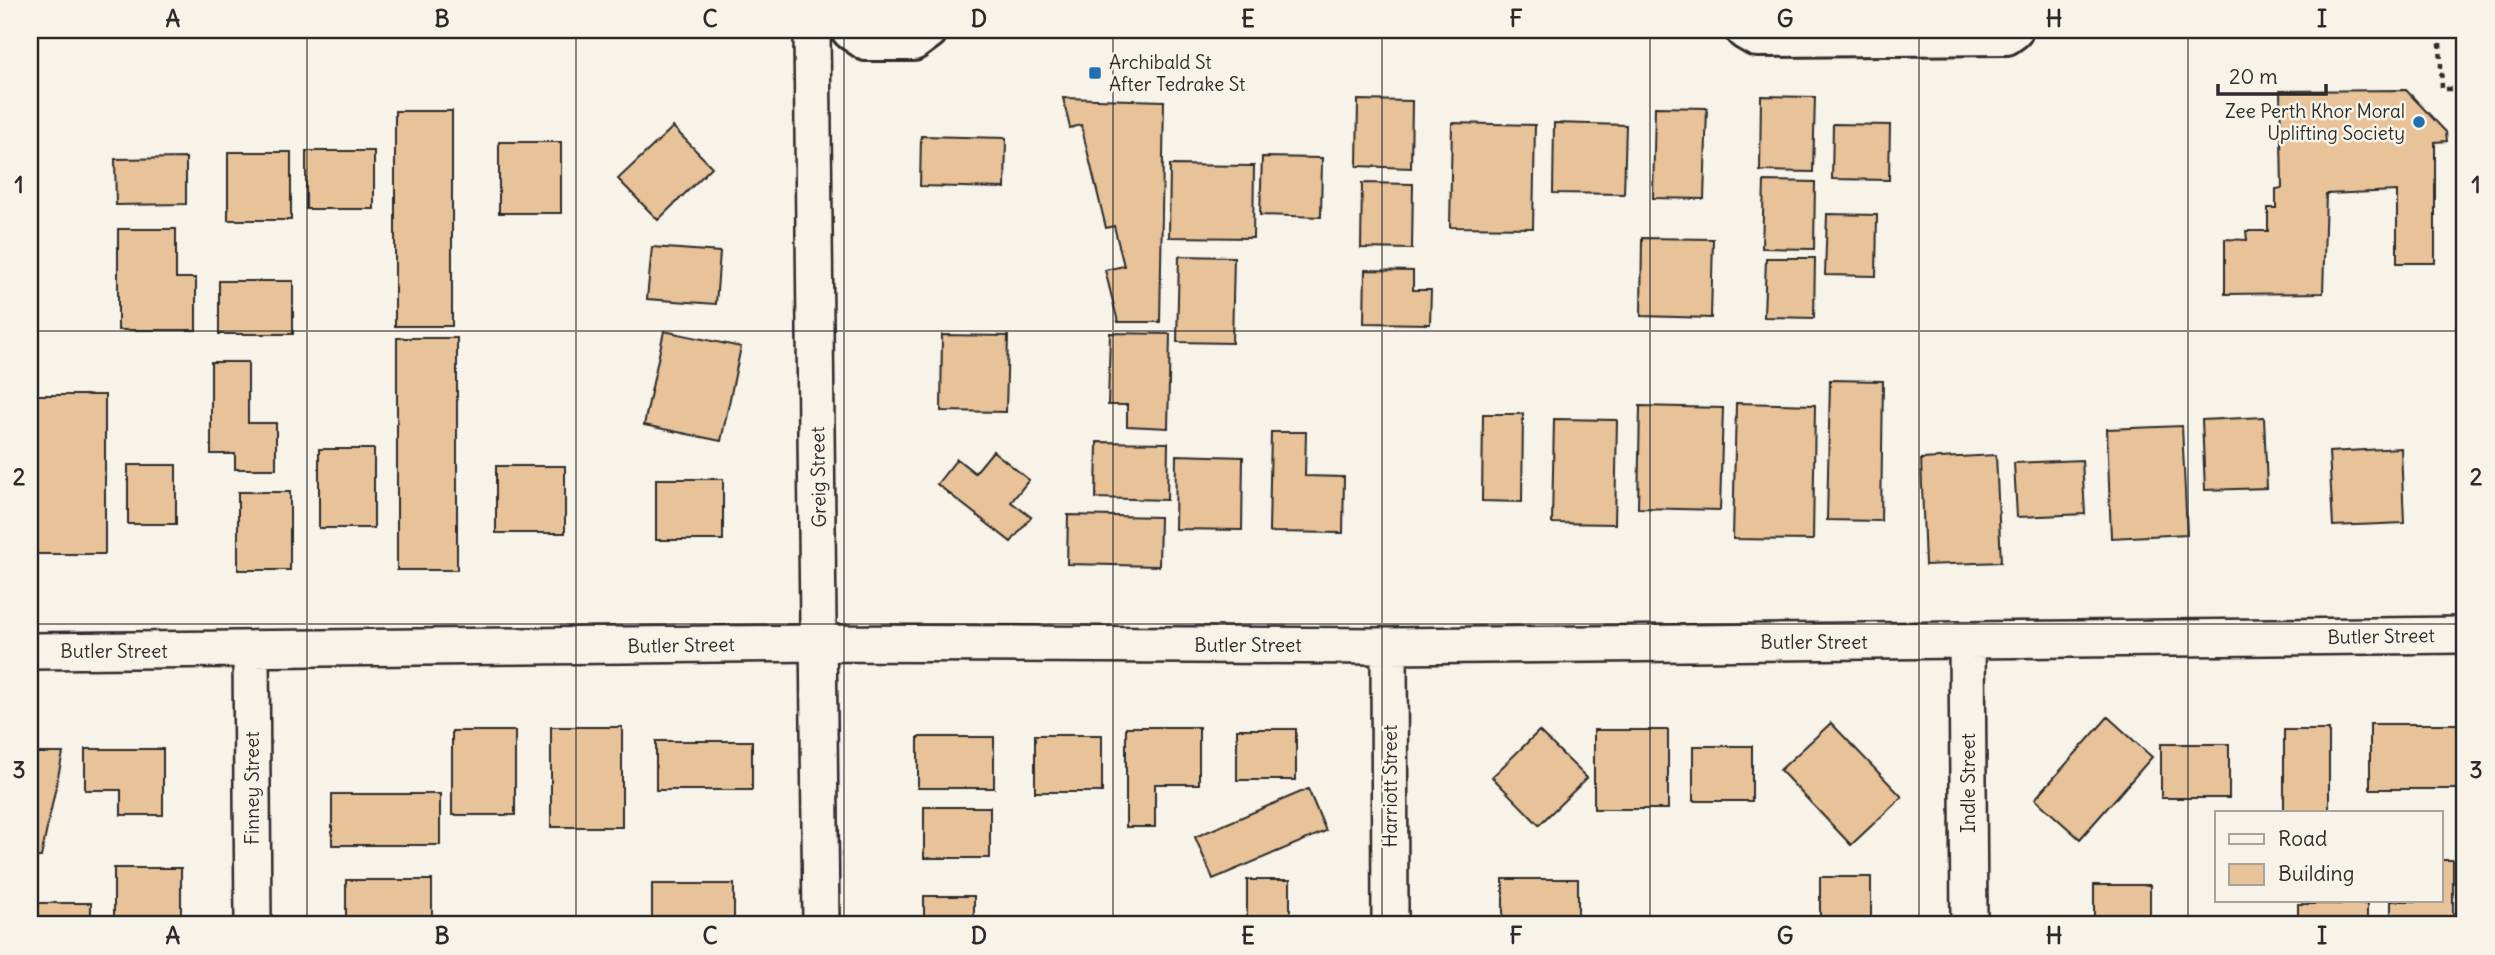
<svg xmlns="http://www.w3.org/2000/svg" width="2495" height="955" viewBox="0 0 2495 955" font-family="Delius,sans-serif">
	<rect width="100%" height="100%" fill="#f7f3e8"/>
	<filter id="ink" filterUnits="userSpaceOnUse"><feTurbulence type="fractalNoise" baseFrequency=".0143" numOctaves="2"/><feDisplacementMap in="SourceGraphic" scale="14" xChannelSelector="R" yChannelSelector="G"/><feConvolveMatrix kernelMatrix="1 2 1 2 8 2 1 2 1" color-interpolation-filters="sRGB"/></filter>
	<g filter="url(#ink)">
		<path fill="#e8c298" stroke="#2b2b2b" stroke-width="2" d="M2406 90 2446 132 2447 141 2435 142V263H2397V191L2326 194 2323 293 2225 294V239L2247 240 2246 231H2268V208H2276V189L2282 188 2280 91Z
			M1761 96 1815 97 1813 172 1760 171Z
			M1063 98 1164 101 1160 322H1118L1105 270 1124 266 1114 226 1106 228 1081 125 1070 128Z
			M1358 100 1412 101 1411 168 1357 166Z
			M1655 107 1707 108 1704 199 1653 198Z
			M395 111H452V326H395Z
			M1452 123 1535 125 1533 228 1450 227Z
			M1554 123 1626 125 1624 194 1553 193Z
			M1833 124 1890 125 1889 180 1832 179Z
			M673 127 712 167 658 220 618 179Z
			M921 136 1006 138 1005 188 920 186Z
			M499 142H561V213H499Z
			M306 151H374V209H306Z
			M228 152H291V220H228Z
			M1262 157 1322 158 1321 217 1260 215Z
			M186 158V204L116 205 115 159Z
			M1170 165 1254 166 1253 238 1169 237Z
			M1764 181 1815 182 1814 249 1762 248Z
			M1362 183 1413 184 1412 249 1361 248Z
			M1827 214 1877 215 1876 276 1825 275Z
			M118 229H176V278H196V330H118Z
			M1642 238 1713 239 1711 318 1641 316Z
			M652 247 720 252 716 304 647 299Z
			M1179 256 1234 257 1232 343 1177 342Z
			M1766 258H1815L1814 318 1764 317Z
			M1365 270 1413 271V290H1431L1430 324 1364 323Z
			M219 281H293V334H219Z
			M664 331 741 347 721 441 644 425Z
			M1110 333 1170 334 1168 428 1127 426V405H1108Z
			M942 335 1008 336 1006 412 941 411Z
			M397 338H457V570H397Z
			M211 362H248V423H276V469H235V454H211Z
			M1830 380 1883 381 1881 521 1827 520Z
			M30 395H105V554H30Z
			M1736 403 1815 405 1813 540 1733 539Z
			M1640 406 1723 408 1720 510 1638 508Z
			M1483 414H1523L1522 502 1482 501Z
			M2264 417 2267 488 2205 490 2202 420Z
			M1554 419 1617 420 1615 524 1552 523Z
			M2182 426 2187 534 2111 538 2107 429Z
			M1271 432H1306L1305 476 1344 477 1343 533 1269 532Z
			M1097 442 1168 443 1167 500 1096 498Z
			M2401 448 2404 523 2333 526 2329 452Z
			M319 449H374V528H319Z
			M993 451 1029 480 1011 502 1031 517 1011 542 937 484 957 459 975 473Z
			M1176 455 1243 457 1242 530 1175 529Z
			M1996 455 2001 562 1925 565 1921 459Z
			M2082 460 2085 514 2017 517 2014 463Z
			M128 465H176V524H128Z
			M496 466H565V533H496Z
			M656 479H723V540H656Z
			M238 492H290V570H238Z
			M1068 515 1160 517 1159 566 1067 564Z
			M2108 717 2152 757 2080 839 2035 799Z
			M1831 723 1902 797 1851 845 1780 770Z
			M2370 724H2464V789H2370Z
			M551 727H622V827H551Z
			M1126 727H1199V784H1155V827H1126Z
			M1237 729H1296V780H1237Z
			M1594 730H1668V809H1594Z
			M2284 730H2329V813H2284Z
			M452 731H515V815H452Z
			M1539 731 1587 778 1539 825 1492 777Z
			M1035 735H1102V792H1035Z
			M918 737H994V788H918Z
			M656 741H752V790H656Z
			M2161 744H2229V798H2161Z
			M1693 746H1752V801H1693Z
			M85 749H163V815H121V790H85Z
			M30 753H63L41 857H30Z
			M1308 789 1326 831 1213 879 1195 837Z
			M332 794H440V845H332Z
			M924 807H990V858H924Z
			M2441 860H2453V925H2391V901H2441Z
			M114 868H181V925H114Z
			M1820 877H1871V925H1820Z
			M1503 879H1578V925H1503Z
			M346 880H432V925H346Z
			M1247 880H1290V925H1247Z
			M652 884H734V925H652Z
			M2094 885H2150V925H2094Z
			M924 896H974V925H924Z
			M30 903H91V925H30Z
			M2298 904H2367V925H2272V920H2298Z"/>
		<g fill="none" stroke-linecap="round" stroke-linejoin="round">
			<defs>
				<path id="street" d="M812 30 821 925
					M1967 641 1969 925
					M1389 646 1390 925
					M30 651 820 643 1389 646 2465 635
					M251 651 253 925"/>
				<path id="secondary" d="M851 30 867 41H913L928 30
					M1745 30 1757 37 2006 35 2013 30"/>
			</defs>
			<use href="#street" stroke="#2b2b2b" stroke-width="40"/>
			<use href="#secondary" stroke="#2b2b2b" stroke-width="44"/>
			<path stroke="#2b2b2b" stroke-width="4.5" stroke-dasharray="5 5" stroke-linecap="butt" d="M2440 43 2442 89H2465"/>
			<use href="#street" stroke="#f7f3e8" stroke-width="35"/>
			<use href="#secondary" stroke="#f7f3e8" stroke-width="38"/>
		</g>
	</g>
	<path fill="none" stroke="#2b2b2b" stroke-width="2" stroke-opacity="0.55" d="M307 30V925M576 30V925M844 30V925M1113 30V925M1382 30V925M1650 30V925M1919 30V925M2188 30V925M30 331H2465M30 624H2465"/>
	<g fill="#1f6fb2" stroke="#f7f3e8" stroke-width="2.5">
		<rect x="1088" y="66" width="14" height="14" rx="3.5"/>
		<circle cx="2419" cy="122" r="7"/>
	</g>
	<g text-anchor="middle" stroke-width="5" stroke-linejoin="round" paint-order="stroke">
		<g font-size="19" fill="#2b2b2b" stroke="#f7f3e8" text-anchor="start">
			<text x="1109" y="69">Archibald St<tspan x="1109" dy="22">After Tedrake St</tspan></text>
			<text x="2405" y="118" text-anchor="end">Zee Perth Khor Moral<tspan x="2405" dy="22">Uplifting Society</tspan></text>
		</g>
		<g font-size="19" fill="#2b2b2b" stroke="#f7f3e8">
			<text transform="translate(818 477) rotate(-91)" y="7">Greig Street</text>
			<text transform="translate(2381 636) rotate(-1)" y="7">Butler Street</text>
			<text x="1814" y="649">Butler Street</text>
			<text transform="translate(681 645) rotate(-1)" y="7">Butler Street</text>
			<text x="1248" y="652">Butler Street</text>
			<text x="114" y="658">Butler Street</text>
			<text transform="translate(1968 783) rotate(-90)" y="7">Indle Street</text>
			<text transform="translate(1390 786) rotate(-90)" y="7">Harriott Street</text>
			<text transform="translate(252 788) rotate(-90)" y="7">Finney Street</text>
		</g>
	</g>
	<rect width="2495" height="955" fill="none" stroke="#f7f3e8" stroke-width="77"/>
	<rect x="2215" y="811" width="228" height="91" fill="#f7f3e8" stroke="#a5a39c" stroke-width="2"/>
	<rect x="2229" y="834" width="35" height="10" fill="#f7f3e8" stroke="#a5a39c" stroke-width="2"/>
	<text x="2278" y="846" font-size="21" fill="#2b2b2b">Road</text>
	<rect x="2229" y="864" width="35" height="21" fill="#e8c298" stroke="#a5a39c" stroke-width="2"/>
	<text x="2278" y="881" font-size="21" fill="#2b2b2b">Building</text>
	<path d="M2218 84v10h108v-10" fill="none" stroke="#2b2b2b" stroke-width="3.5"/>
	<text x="2229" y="84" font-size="21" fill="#2b2b2b" stroke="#f7f3e8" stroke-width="5" paint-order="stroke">20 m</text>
	<rect x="38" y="38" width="2418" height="878" fill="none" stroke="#2b2b2b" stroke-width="2.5"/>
	<g font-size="23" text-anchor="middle" font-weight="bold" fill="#2b2b2b">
		<text x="173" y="27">A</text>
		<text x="442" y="27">B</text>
		<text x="710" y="27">C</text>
		<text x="979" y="27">D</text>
		<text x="1248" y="27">E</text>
		<text x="1516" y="27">F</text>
		<text x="1785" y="27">G</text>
		<text x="2054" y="27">H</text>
		<text x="2322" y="27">I</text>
		<text x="19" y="193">1</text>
		<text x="2476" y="193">1</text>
		<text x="19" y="485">2</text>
		<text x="2476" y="485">2</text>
		<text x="19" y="778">3</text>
		<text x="2476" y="778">3</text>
		<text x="173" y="944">A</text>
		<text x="442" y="944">B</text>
		<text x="710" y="944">C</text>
		<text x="979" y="944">D</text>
		<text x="1248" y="944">E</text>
		<text x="1516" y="944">F</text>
		<text x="1785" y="944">G</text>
		<text x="2054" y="944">H</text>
		<text x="2322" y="944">I</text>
	</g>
</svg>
